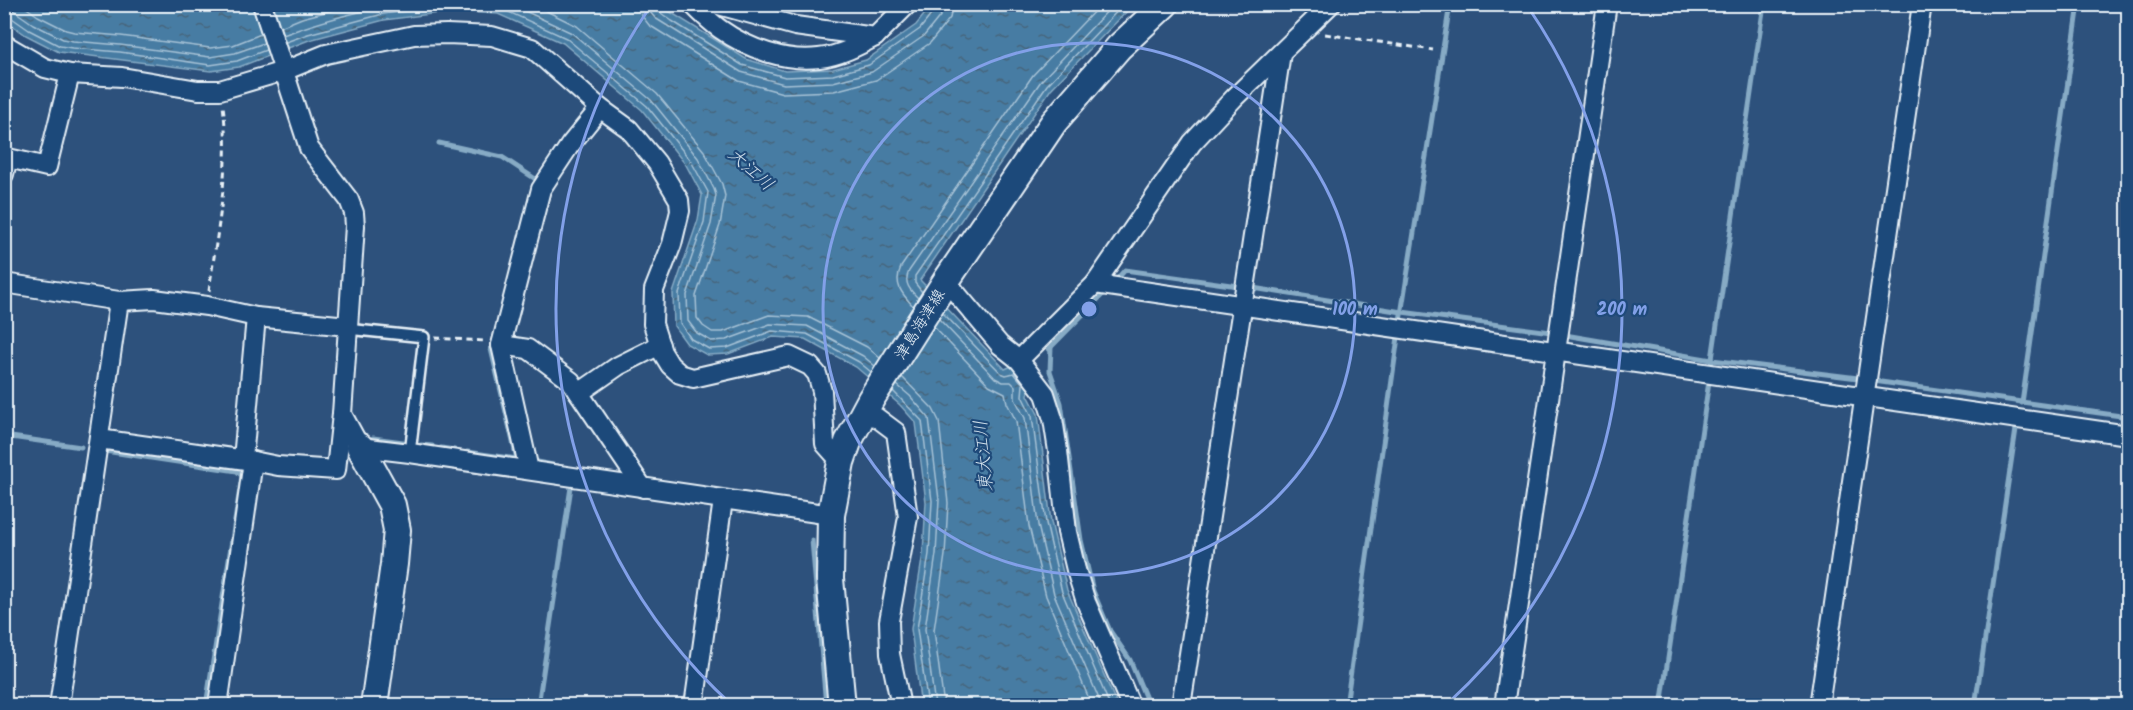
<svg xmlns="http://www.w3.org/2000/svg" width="2133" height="710" font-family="Kalam,'Klee One',sans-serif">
	<defs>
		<pattern id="water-ripples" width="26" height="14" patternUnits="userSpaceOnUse" patternTransform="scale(1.5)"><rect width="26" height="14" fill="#467ca3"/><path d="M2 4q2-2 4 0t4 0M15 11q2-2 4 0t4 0" fill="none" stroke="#46657b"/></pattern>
	</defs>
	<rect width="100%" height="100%" fill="#2d517c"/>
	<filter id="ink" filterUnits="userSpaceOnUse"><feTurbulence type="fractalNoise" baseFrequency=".0167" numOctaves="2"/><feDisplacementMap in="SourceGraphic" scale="12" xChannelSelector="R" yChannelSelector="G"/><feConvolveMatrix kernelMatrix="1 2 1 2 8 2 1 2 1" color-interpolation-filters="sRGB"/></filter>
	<g filter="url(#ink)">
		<!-- water -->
		<polygon fill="url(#water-ripples)" stroke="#87abc5" stroke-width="1.5" points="5,4 659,5 746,59 785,71 833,69 866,60 916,25 932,5 1133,5 1051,89 920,280 1005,369 1016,364 1030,383 1028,395 1038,414 1051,522 1067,590 1117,705 923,705 920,699 911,629 923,553 926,502 916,423 900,405 856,367 805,339 773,337 728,354 707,355 687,344 674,326 673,293 698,220 702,195 686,165 642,110 563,43 498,14 454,11 384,20 309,40 239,67 211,71 59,52 26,35 5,20"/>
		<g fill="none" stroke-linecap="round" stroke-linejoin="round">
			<!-- shore -->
			<g stroke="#a7c2d6" stroke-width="1.5">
				<polyline points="21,4 38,16 66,30 74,32 121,36 210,48 233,45 261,34"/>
				<polyline points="510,4 572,33 651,100 698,158 714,189 716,195 711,224 687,295 688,321 697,333 711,341 726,340 770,324 807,326 863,356 875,366"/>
				<polyline points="532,4 577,26 657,94 704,151 722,184 725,196 720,225 696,296 697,318 703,326 712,332 723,332 769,315 808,317 867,347 880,358"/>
				<polyline points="640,4 642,16 649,25 739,81 783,93 834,91 876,80 930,43 950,18 953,4"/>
				<polyline points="649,4 650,12 655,18 741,72 784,84 833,82 872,72 924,36 941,15 944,4"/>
				<polyline points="657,4 658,11 672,21 742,65 785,77 833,75 869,65 920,29 935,10 936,4"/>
				<polyline points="4,8 13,10 33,24 63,39 73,41 120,45 210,57 235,53 264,43"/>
				<polyline points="4,16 9,16 29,30 60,46 72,48 120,52 210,65 237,61 266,50"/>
				<polyline points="280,27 302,18 356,4"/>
				<path d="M283,35C321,21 361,10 401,4"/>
				<polyline points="286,42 308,34 383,14 454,5 500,8 566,38 647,106 691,161 708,192 704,222 679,294 680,323 691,339 709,349 727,348 772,331 807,334 859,362 871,372"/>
				<polyline points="922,292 915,283 915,276 1047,85 1124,4"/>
				<path d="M918,298C910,290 903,283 909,271L1041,81L1114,4"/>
				<path d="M913,306C902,294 893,284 901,267L1033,75L1101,4"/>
				<polyline points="943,313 1001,373 1006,375 1014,373 1023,384 1022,396 1032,416 1046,523 1062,592 1110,706"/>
				<polyline points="939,319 995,378 1003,382 1011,382 1015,386 1015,399 1025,418 1038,525 1054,594 1102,706"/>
				<polyline points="934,327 989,385 1005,393 1007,403 1016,421 1029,526 1046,596 1092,706"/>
				<polyline points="902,377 933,409 939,421 948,503 945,555 934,630 944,706"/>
				<polyline points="897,385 910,396 929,418 939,500 936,554 925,629 935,706"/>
				<polyline points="893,391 922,421 932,501 929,554 917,629 928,706"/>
			</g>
			<!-- stream -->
			<g stroke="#87abc5" stroke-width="5">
				<polyline points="439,143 502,157 537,180 534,185"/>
				<polyline points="1117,279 1125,270 1238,286"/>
				<polyline points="1253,288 1402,312 1551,332"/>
				<polyline points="1400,321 1450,4"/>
				<polyline points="1565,335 1712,360 1858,378"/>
				<polyline points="1051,347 1050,371 1061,403 1081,540 1093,591 1110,631 1130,660 1149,706"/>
				<polyline points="1049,349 1103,294"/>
				<polyline points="1711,366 1764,4"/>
				<polyline points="1874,381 2128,417"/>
				<polyline points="2022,403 2079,4"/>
				<polyline points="4,436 81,447"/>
				<polyline points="373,438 403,442"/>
				<polyline points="421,445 432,446"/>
				<polyline points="441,448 454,450"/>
				<polyline points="105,451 237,471 242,476 206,706"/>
				<polyline points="467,452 517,459 491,349"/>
				<polyline points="538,462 557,466"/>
				<polyline points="812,540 826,706"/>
				<polyline points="538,706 571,487"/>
				<polyline points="1346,706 1398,337"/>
				<polyline points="1661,706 1709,381"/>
				<polyline points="1975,706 2016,429"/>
			</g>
			<defs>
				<polyline id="lane" points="347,329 424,337 410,453"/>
				<g id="street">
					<polyline points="262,4 309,148 349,200 354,213 355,226 342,414 360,447 410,453 831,515"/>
					<path d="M692,4C701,13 710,22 720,29C748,49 785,62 819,58C839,56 858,46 875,37"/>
					<polyline points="715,4 795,26 875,37 908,4"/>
					<polyline points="4,44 45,68 70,74 122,77 198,90 220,90 284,71 326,54 414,35 447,34 492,36 532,48 600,108 629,129 657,163 679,200 680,211 672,244 654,290 653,324 662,352 670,365 680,374 693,378 789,356 810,366 817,374 822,391 825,444 841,462"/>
					<polyline points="4,174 8,158 47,167 70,74"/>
					<polyline points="946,281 1000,345 1019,360"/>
					<polyline points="4,283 119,301 154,299 207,306 256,317 348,326"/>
					<polyline points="1095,284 2128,435"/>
					<polyline points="501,345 528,349 571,381 643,488"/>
					<polyline points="579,393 618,366 660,345"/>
					<polyline points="876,417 896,432 908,517 889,621 890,654 901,706"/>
					<polyline points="99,439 253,461"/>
					<polyline points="243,459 256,317"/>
					<polyline points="529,470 501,345 541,189 570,145 600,108"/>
					<polyline points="59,706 119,301"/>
					<polyline points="218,706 253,461 278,466 336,470 342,414"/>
					<polyline points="694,706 723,500"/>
					<polyline points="1131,706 1086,602 1076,570 1067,532 1058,451 1053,419 1045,394 1019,360 1095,284 1192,143 1235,97 1331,4"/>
					<polyline points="1181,706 1281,53"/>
					<polyline points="1504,706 1607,4"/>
					<polyline points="1819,706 1922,4"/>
				</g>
				<g id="secondary">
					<polyline points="360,447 392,505 397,530 394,564 374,706"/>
					<polyline points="842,706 830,579 831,515 841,462 848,442 871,399 946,281 1054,122 1119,47 1165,4"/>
				</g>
			</defs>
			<!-- lane casing -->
			<use href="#lane" stroke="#e8f1f8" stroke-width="14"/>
			<!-- street casing -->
			<use href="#street" stroke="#e8f1f8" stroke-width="22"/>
			<!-- secondary casing -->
			<use href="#secondary" stroke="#e8f1f8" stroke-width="30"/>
			<!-- path -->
			<g stroke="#e8f1f8" stroke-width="3" stroke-dasharray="6 4.5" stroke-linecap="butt">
				<polyline points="1325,34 1433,50"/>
				<path d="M209,291C217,233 231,164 223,106"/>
				<polyline points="435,338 485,341"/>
			</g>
			<!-- lane -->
			<use href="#lane" stroke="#1f4a7a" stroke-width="9"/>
			<!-- street -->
			<use href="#street" stroke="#1f4a7a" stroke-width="18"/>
			<!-- secondary -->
			<use href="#secondary" stroke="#1f4a7a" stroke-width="26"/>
		</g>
	</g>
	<!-- distance rings -->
	<g fill="none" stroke="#82a0e8" stroke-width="3">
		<circle cx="1089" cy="309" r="266"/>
		<path d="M732 705A533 533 0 0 1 650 7M1528 7A533 533 0 0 1 1446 705"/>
	</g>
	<g text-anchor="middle" stroke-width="4.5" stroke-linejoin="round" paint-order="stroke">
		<!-- street labels -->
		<g font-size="16" fill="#e8f1f8" stroke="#1f4a7a">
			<text transform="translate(919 324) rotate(-58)" y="6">津島海津線</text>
		</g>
		<!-- water labels -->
		<g font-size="18" font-style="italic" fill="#d0dfeb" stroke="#1f4a7a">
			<text transform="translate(751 169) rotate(42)" y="6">大江川</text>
			<text transform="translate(983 456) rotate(-95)" y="6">東大江川</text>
		</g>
	</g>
	<circle cx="1089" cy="309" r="9" fill="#82a0e8" stroke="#1f4a7a" stroke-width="3"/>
	<g font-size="18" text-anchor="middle" font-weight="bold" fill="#82a0e8" stroke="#1f4a7a" stroke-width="4.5" stroke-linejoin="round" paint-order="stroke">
		<text x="1355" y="315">100 m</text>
		<text x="1622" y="315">200 m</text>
	</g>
	<!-- margin -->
	<rect width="2133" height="710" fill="none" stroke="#1f4a7a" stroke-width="24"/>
	<rect x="12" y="12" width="2109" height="686" fill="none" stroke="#e8f1f8" stroke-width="2" filter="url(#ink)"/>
</svg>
